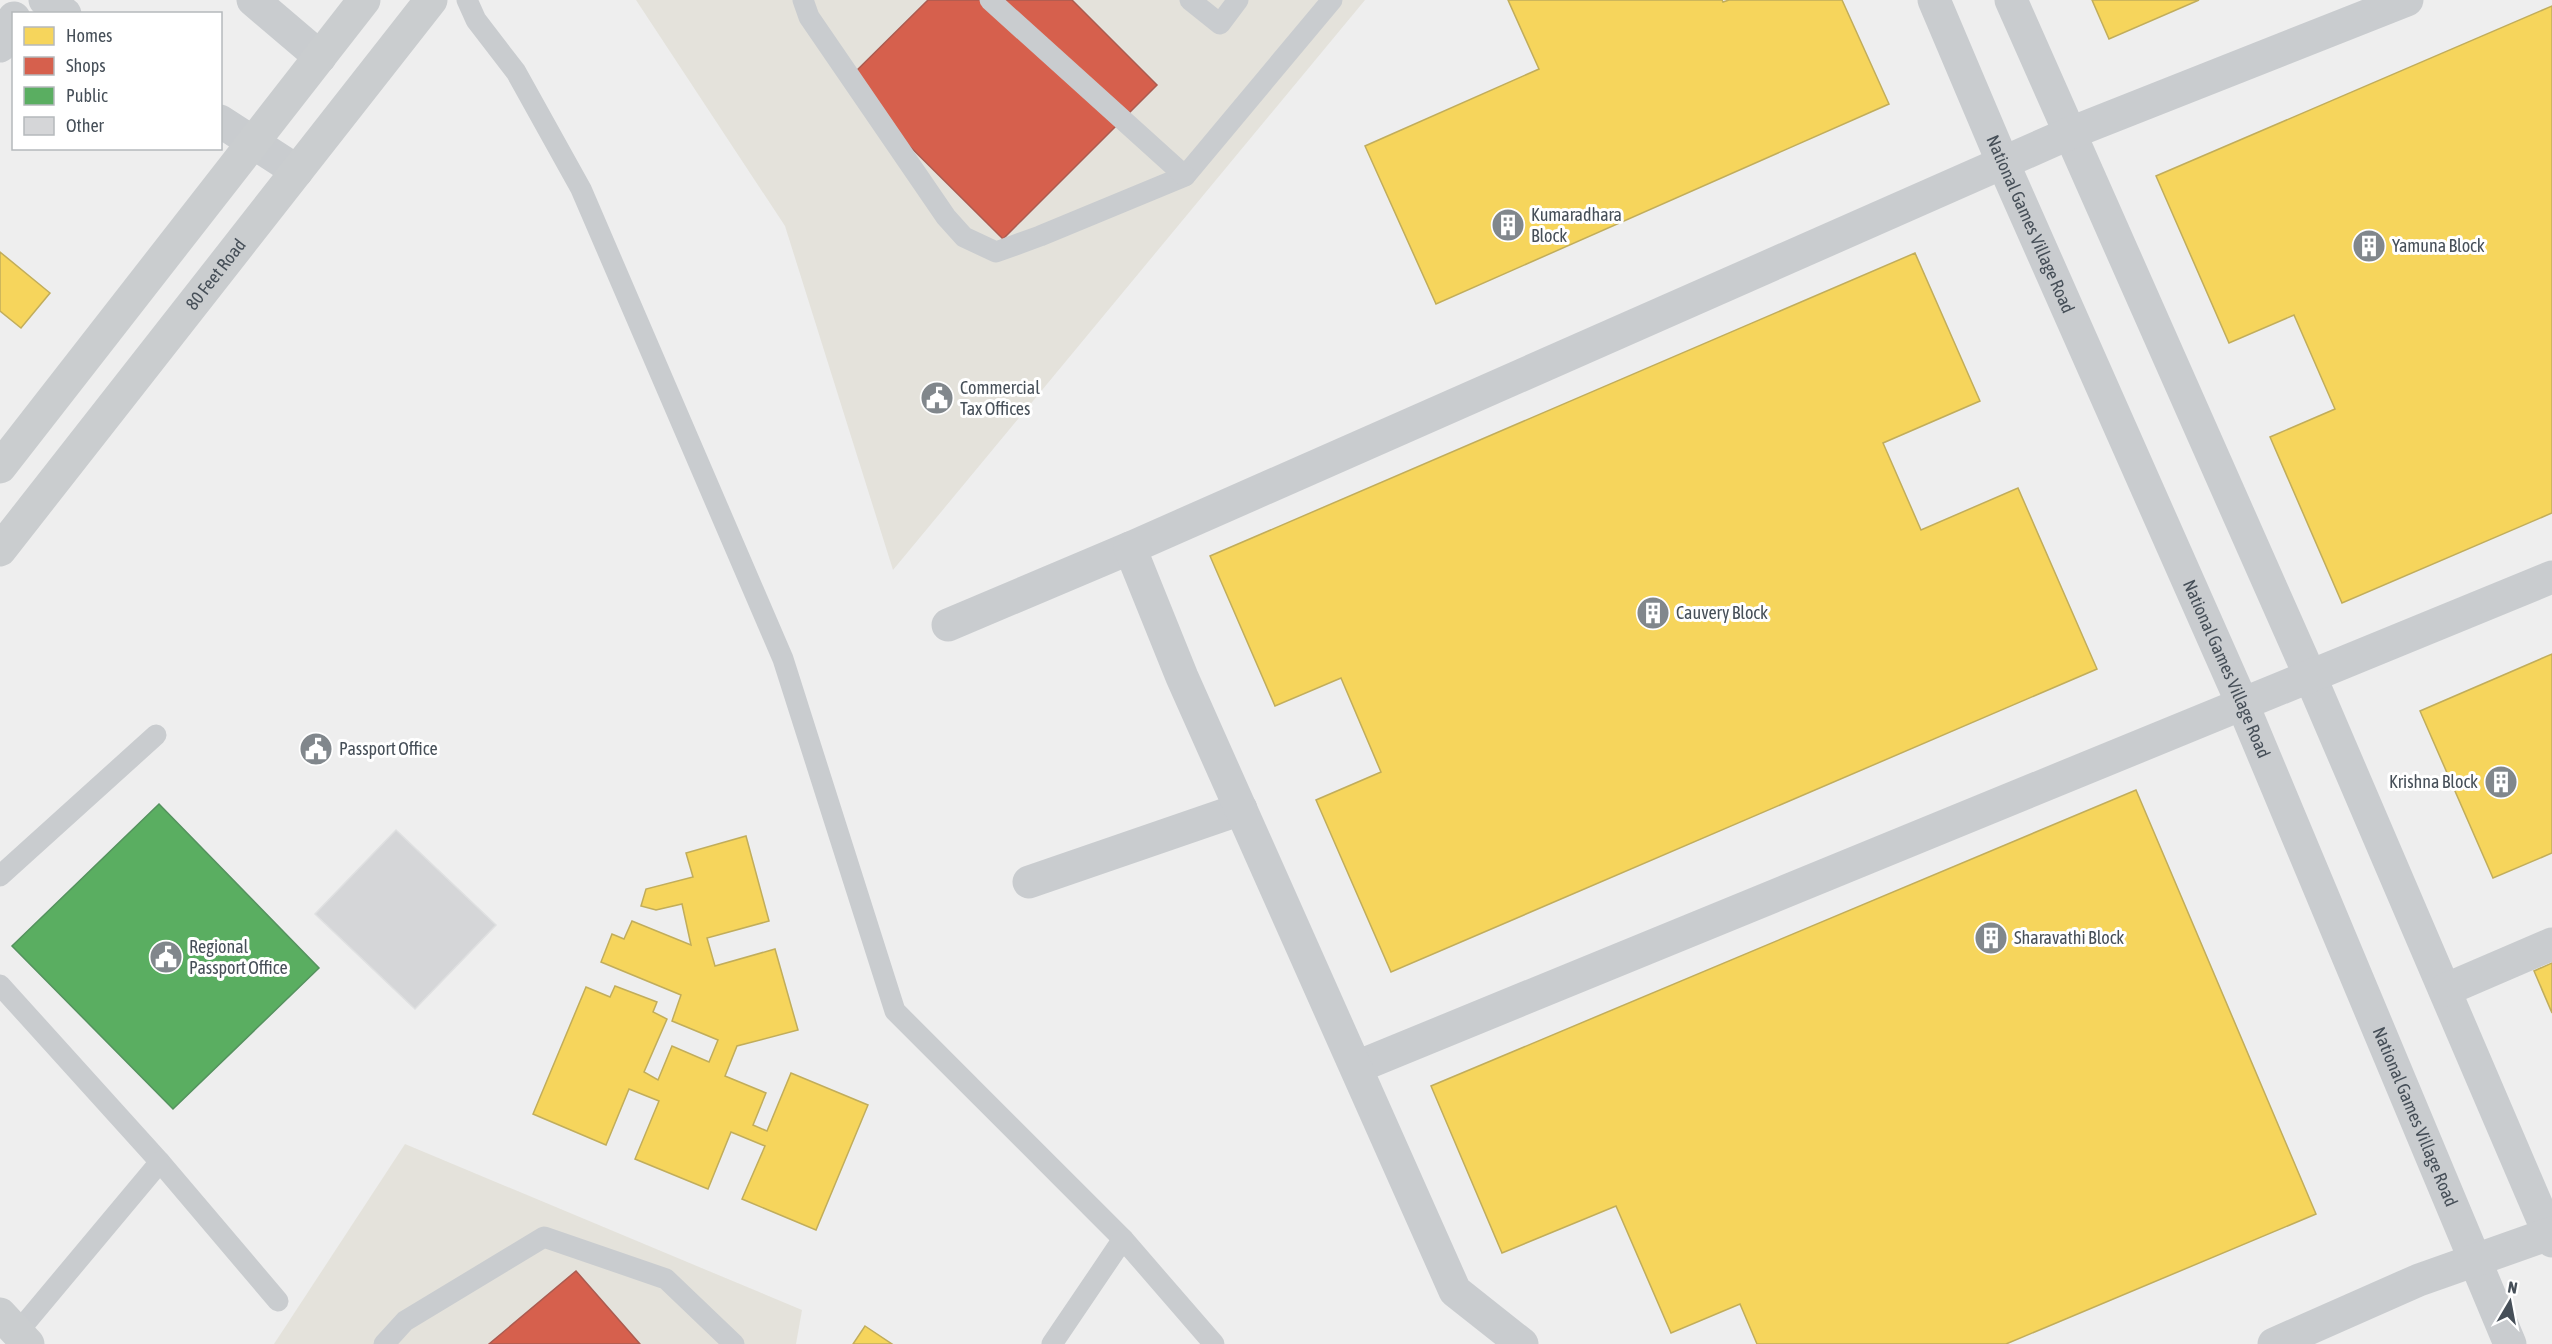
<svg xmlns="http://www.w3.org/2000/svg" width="2552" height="1344" font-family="'Asap Condensed',sans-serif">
	<rect width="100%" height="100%" fill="#eee"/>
	<!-- commercial -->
	<g fill="#e4e2db">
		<polygon points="636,0 1365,0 893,570 785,226"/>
		<polygon points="405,1144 802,1310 796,1344 274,1344"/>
	</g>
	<!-- homes -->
	<g fill="#f6d55c" stroke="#c1ad5b" stroke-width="1.5">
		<polygon points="1508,0 1722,0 1723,2 1729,0 1842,0 1889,104 1436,304 1365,146 1539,69"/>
		<polygon points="2092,0 2199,0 2109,39"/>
		<polygon points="2552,6 2552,513 2342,603 2270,437 2335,409 2294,315 2229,343 2156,176"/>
		<polygon points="0,252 50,293 21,328 0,311"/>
		<polygon points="1915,253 1980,401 1883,443 1921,530 2018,488 2097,669 1391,972 1316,800 1381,772 1341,678 1275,706 1210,556"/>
		<polygon points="2552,654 2552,853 2493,878 2420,711"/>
		<polygon points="2136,790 2316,1214 2006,1344 1757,1344 1740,1304 1671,1333 1616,1206 1502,1253 1431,1086"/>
		<polygon points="746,836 769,921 707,938 715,966 775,949 798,1030 737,1046 725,1076 766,1093 753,1125 767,1131 791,1073 868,1105 816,1230 742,1199 765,1146 731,1132 708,1189 635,1159 659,1101 629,1089 606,1145 533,1114 586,987 610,997 615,986 657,1002 653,1012 667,1019 644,1072 658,1080 672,1046 709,1062 718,1040 672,1021 681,995 601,962 612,934 624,939 632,921 691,945 682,904 656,910 641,906 646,889 693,877 686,853"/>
		<polygon points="2552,963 2552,1013 2534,971"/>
		<polygon points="865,1326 892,1344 853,1344"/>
	</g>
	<!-- shops -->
	<g fill="#d6604d" stroke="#ab5b50" stroke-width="1.5">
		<polygon points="928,0 1072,0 1157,85 1003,239 845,82"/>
		<polygon points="576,1271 640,1344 489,1344"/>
	</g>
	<!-- public -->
	<polygon fill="#5aae61" stroke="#54925e" stroke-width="1.5" points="159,804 319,968 173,1109 12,946"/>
	<!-- building -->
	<polygon fill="#d5d6d8" stroke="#dfe0e1" stroke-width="1.5" points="396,830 496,925 415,1009 315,914"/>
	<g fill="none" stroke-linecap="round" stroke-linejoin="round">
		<!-- service -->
		<g stroke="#c9cccf" stroke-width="21">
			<polyline points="467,0 476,20 516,72 581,189 783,659 895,1011 1123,1239 1214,1344"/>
			<polyline points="803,0 809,17 946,217 964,237 996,252 1040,236 1185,176 1332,0"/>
			<polyline points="990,0 1185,176"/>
			<polyline points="1190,0 1220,24 1238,0"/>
			<polyline points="0,876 156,735"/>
			<polyline points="0,985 160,1162 278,1301"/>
			<polyline points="17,1333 160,1162"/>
			<polyline points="384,1344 405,1321 544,1237 666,1279 734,1344"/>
			<polyline points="1052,1344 1123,1239"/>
		</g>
		<!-- minor -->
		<g stroke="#c9cccf" stroke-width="33">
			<polyline points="45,0 65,14"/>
			<polyline points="253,0 320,57"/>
			<path id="s1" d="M1934,0L2003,163L2242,703L2510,1344"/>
			<polyline points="2011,0 2310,676 2552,1241"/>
			<polyline points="0,46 14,18"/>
			<polyline points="220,121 297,171"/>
			<polyline points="948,625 1130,548"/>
			<polyline points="1029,882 1241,809"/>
			<polyline points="2445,990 2552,944"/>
			<polyline points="1357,1067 2552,577"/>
			<polyline points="1522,1344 1455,1291 1182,677 1130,548 2068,134 2407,0"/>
			<polyline points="2274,1344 2419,1280 2552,1233"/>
		</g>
		<!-- secondary -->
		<g stroke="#cacdcf" stroke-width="33">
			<polyline points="0,467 364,0"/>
			<path id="s2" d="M0,550L431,0"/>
			<polyline points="0,1314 28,1344"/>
		</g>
	</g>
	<!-- icons -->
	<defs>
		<symbol id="building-disc" viewBox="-11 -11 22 22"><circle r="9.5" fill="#81878c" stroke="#fff"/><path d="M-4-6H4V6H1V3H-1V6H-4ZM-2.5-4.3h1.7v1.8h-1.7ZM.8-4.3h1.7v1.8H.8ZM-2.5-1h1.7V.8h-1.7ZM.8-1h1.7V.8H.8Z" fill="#fff"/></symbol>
		<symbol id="civic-disc" viewBox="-11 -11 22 22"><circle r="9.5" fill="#81878c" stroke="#fff"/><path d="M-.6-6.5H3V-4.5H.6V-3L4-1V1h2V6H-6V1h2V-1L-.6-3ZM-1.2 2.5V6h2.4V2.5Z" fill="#fff"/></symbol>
	</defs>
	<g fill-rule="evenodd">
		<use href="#building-disc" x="1489" y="206" width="38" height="38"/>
		<use href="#building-disc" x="2350" y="227" width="38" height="38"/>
		<use href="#civic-disc" x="918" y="379" width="38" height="38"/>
		<use href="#building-disc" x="1634" y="594" width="38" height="38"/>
		<use href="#civic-disc" x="297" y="730" width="38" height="38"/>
		<use href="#building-disc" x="2482" y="763" width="38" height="38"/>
		<use href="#building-disc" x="1972" y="919" width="38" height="38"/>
		<use href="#civic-disc" x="147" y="938" width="38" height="38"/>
	</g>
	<g text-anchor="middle" stroke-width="6" stroke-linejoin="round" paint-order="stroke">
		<!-- poi labels -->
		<g font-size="18" fill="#464f58" stroke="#fff" text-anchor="start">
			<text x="1531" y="221">Kumaradhara<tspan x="1531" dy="21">Block</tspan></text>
			<text x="2392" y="252">Yamuna Block</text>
			<text x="960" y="394">Commercial<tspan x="960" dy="21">Tax Offices</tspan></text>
			<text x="1676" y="619">Cauvery Block</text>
			<text x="339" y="755">Passport Office</text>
			<text x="2478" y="788" text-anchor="end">Krishna Block</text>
			<text x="2014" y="944">Sharavathi Block</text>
			<text x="189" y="953">Regional<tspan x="189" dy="21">Passport Office</tspan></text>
		</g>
		<!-- street labels -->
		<g font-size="18" fill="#464f58" stroke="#fff">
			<text dy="6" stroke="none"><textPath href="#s1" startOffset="244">National Games Village Road</textPath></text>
			<text dy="6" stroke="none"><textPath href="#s2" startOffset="350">80 Feet Road</textPath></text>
			<text dy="6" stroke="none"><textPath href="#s1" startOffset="730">National Games Village Road</textPath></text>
			<text dy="6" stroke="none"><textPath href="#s1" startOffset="1216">National Games Village Road</textPath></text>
		</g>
	</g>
	<!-- legend -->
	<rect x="12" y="12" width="210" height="138" fill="#ffffff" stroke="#b5b9bc" stroke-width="1.5"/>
	<rect x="24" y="27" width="30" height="18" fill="#f6d55c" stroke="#b5b9bc" stroke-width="1.5"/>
	<text x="66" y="42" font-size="18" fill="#464f58">Homes</text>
	<rect x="24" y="57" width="30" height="18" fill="#d6604d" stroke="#b5b9bc" stroke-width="1.5"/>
	<text x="66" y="72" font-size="18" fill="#464f58">Shops</text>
	<rect x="24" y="87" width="30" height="18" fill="#5aae61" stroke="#b5b9bc" stroke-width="1.5"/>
	<text x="66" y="102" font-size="18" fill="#464f58">Public</text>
	<rect x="24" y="117" width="30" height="18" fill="#d5d6d8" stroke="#b5b9bc" stroke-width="1.5"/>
	<text x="66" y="132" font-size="18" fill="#464f58">Other</text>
	<!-- north arrow -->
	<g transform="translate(2510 1302) rotate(10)" stroke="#ffffff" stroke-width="4.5" paint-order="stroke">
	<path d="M0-4.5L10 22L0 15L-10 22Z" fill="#464f58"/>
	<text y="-9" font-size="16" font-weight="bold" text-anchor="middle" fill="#464f58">N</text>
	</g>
</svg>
